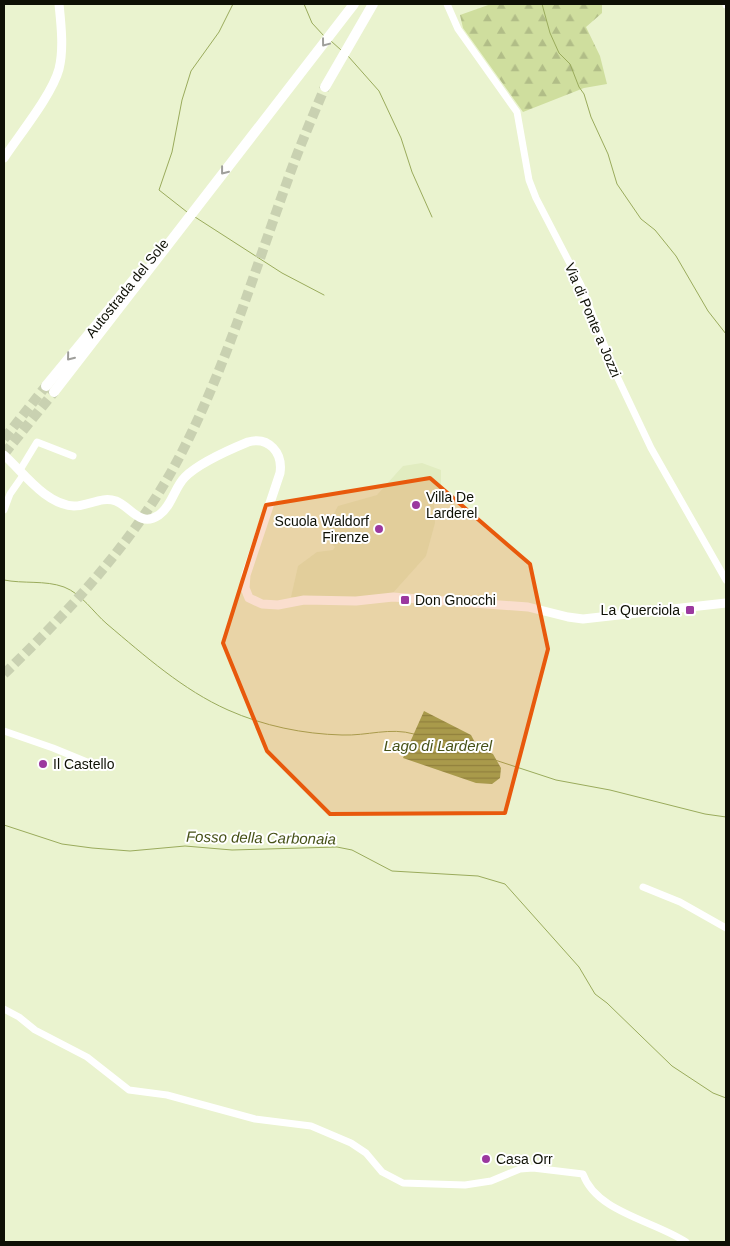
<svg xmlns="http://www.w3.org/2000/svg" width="730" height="1246" font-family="Helvetica,sans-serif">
	<defs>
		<pattern id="forest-firs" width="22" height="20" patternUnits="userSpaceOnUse" patternTransform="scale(1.25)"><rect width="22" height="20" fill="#cfde9e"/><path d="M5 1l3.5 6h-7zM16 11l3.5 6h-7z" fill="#b1bd87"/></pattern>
		<pattern id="water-rules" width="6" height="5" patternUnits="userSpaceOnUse" patternTransform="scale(1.25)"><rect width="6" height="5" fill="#9aab5c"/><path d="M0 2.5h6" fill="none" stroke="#7c8a4a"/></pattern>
	</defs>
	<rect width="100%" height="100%" fill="#eaf3cf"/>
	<!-- built -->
	<polygon fill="#e1ecc0" points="422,463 441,470 441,491 434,505 435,523 426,556 391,595 367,598 291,597 298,566 317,552 333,550 335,547 322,536 338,506 377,495 403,466"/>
	<!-- forest -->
	<polygon fill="url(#forest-firs)" points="491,4 602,4 602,13 586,27 600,56 607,84 584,88 523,112 463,28 460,15"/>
	<!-- water -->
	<polygon fill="url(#water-rules)" points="424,711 471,735 478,748 493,754 501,768 500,778 492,784 476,783 403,758"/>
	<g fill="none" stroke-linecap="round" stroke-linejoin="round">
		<!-- stream -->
		<g stroke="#9aab5c" stroke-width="1">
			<polyline points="304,4 312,23 324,36"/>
			<polyline points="542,4 550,33 559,53 570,64 579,87 584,94 591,117 608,154 617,184 641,219 655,230 676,256 708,311 726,334"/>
			<polyline points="331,41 341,50"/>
			<polyline points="348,56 379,91 401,138 412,172 432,217"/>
			<polyline points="187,212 159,190 172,152 182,100 191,71 219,32 233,4"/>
			<polyline points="195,217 282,273 324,295"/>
			<path d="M4,580C23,584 45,580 64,587C82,594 93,612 107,624C145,656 183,690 228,710C264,726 303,734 342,735C367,736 390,727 414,734"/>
			<polyline points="495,760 556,780 610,790 705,814 726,817"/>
			<polyline points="4,825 62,844 92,848 130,851 185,846 232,850 337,847 352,850 392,871 478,876 505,884 579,967 595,994 607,1003 672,1066 713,1093 726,1098"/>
		</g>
		<!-- highway-tunnel -->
		<g stroke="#c9d1b1" stroke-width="10" stroke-dasharray="10 5" stroke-linecap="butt">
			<polyline points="4,439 46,386"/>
			<polyline points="4,454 54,392"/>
			<path d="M4,674C68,612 130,546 174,467C223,377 252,278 287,182C298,150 312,118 325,87"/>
		</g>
		<!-- minor -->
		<g stroke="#fff" stroke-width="7">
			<polyline points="447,4 458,29 517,112 529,180 536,198 581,285 614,370 651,448 726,580"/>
			<polyline points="726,4 726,5"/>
			<polyline points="20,470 37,442 73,456"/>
			<polyline points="4,510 10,494 24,474"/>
			<polyline points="4,731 53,748 92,764"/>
			<polyline points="643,887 680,902 726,928"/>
			<path d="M4,1009L19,1017L35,1030L87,1057L129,1090L167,1095L255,1119L311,1126L351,1143L366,1153L382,1172L403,1183L465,1185L491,1181L520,1169L533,1168L583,1174C596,1212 655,1221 686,1242"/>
		</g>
		<!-- major -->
		<g stroke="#fff" stroke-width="9">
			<path d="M4,158C19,135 52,95 59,69C64,49 61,24 59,4"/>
			<path d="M4,455C23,472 46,505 74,506C89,506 101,496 116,501C131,507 140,528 159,515C172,506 174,488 185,477C198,464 231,449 248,442C269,436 283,453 280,473L246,575L245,588L249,598L262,604L278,605L304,600L356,601L393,597L528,607L568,617L583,619L726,603"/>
		</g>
		<!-- highway -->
		<g stroke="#fff" stroke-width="10">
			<polyline points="325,87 373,4"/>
			<polyline points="46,386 140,272"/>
			<polyline points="54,392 354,4"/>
		</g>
	</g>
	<!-- one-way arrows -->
	<defs><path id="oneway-chevron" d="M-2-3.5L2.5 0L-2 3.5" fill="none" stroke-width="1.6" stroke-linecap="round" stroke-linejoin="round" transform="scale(1.25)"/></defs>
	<g stroke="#9f9f9b">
		<use href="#oneway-chevron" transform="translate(325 43) rotate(127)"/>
		<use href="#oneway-chevron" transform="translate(224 171) rotate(128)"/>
		<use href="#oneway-chevron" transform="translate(70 357) rotate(129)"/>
	</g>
	<!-- marked area -->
	<path fill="#e8590c" fill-opacity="0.2" stroke="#e8590c" stroke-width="4" stroke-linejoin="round" d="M430,478L530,564L548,649L505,813L330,814L267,751L223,643L266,505Z"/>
	<!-- markers -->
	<g fill="#9b389f" stroke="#fff" stroke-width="2">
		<circle cx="416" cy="505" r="5"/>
		<circle cx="379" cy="529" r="5"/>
		<rect x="400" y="595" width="10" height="10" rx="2.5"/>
		<rect x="685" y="605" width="10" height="10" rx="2.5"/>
		<circle cx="43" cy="764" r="5"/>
		<circle cx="486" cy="1159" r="5"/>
	</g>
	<g text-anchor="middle" stroke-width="4" stroke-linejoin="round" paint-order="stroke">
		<!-- street labels -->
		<g font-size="14" fill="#0e1005" stroke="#fff">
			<text transform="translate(127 288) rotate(-51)" y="5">Autostrada del Sole</text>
			<text transform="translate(593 320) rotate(67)" y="5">Via di Ponte a Jozzi</text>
		</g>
		<!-- poi labels -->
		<g font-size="14" fill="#0e1005" stroke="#fff" text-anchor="start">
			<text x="426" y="502">Villa De<tspan x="426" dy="16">Larderel</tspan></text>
			<text x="369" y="526" text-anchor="end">Scuola Waldorf<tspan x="369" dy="16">Firenze</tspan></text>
			<text x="415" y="605">Don Gnocchi</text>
			<text x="680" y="615" text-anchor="end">La Querciola</text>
			<text x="53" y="769">Il Castello</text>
			<text x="496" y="1164">Casa Orr</text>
		</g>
		<!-- water labels -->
		<g font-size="15" font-style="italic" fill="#465117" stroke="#fff">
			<text x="438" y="751">Lago di Larderel</text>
			<text transform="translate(261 838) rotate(1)" y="5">Fosso della Carbonaia</text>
		</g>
	</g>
	<!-- border -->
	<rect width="730" height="1246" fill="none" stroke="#0e1005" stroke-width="10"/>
</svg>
